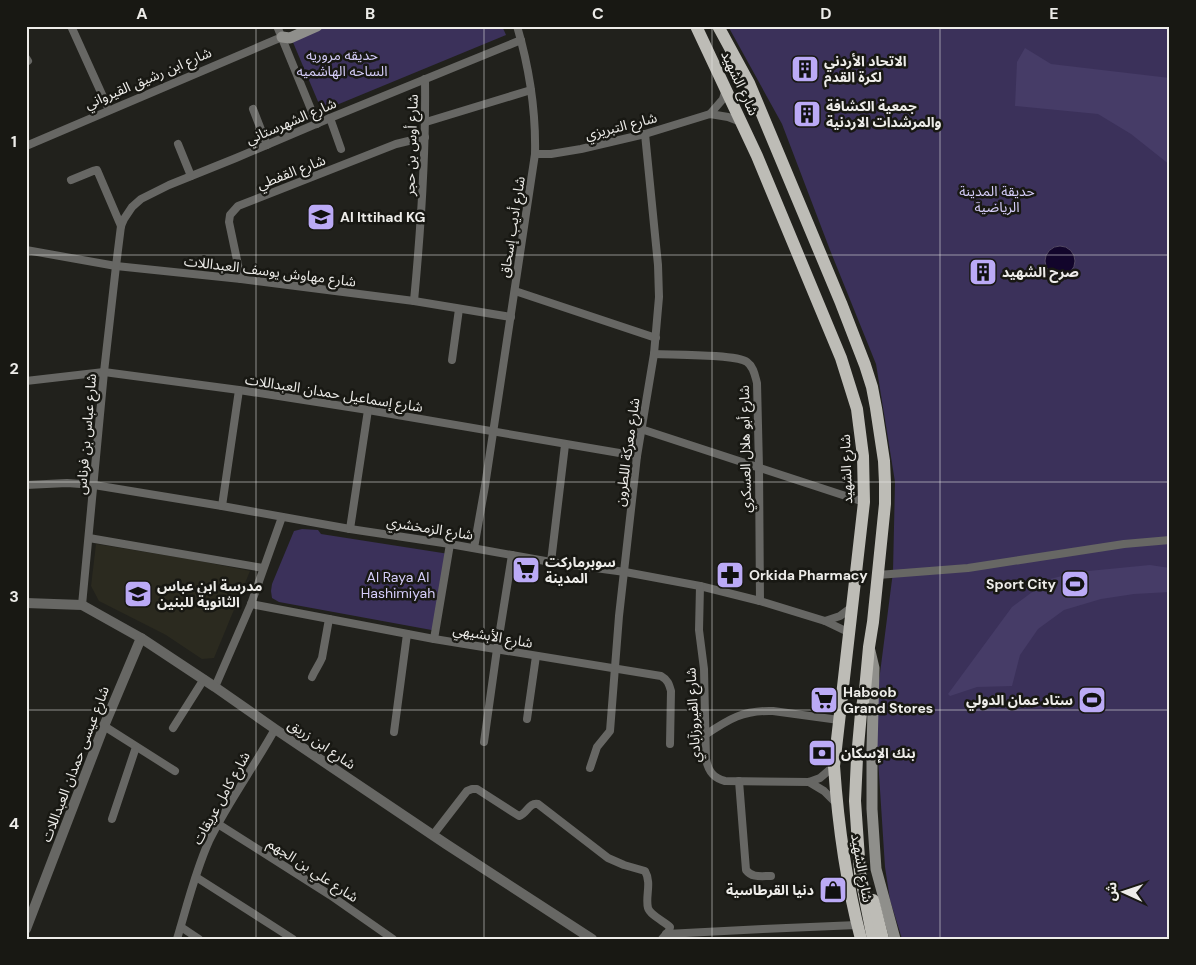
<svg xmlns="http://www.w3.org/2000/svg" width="1196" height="965" font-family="'DM Sans','Noto Sans Arabic',sans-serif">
	<rect width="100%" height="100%" fill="#21211c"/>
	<!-- built -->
	<polygon fill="#2b2a1f" points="96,544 195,560 250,571 214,658 202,659 166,635 99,601 91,586"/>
	<!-- green -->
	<g fill="#3b315a">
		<polygon points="325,26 502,26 506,35 322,111 292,40"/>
		<polygon points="728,26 1170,26 1170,939 902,939 890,900 885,867 875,712 893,572 895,482 876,364 830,250 782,124"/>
		<polygon points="302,529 318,530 321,534 449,554 437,631 279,602 272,598 271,591 272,584 294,531"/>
	</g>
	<!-- forest -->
	<g fill="#463c67">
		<polygon points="1025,48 1051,64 1170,78 1170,165 1131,134 1098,114 1015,106 1017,62"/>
		<polygon points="1150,565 1170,568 1170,592 1134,594 1101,599 1064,610 1038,629 1020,655 1012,686 977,687 950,696 948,694 1012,607 1050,579 1078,572"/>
	</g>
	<!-- water -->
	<circle fill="#12052b" stroke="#544a64" cx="1060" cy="261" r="15"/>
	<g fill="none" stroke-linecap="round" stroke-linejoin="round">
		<!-- minor -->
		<g stroke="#676764" stroke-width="8">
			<polyline points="71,26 109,110"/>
			<polyline points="277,26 317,124"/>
			<polyline points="26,58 28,61"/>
			<polyline points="253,109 267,145"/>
			<polyline points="710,114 723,99 726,89"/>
			<polyline points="330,118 341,149"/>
			<polyline points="426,122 531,90"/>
			<polyline points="178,144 191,176"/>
			<polyline points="26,146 282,37"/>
			<polyline points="535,154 551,154 581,149 645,134 710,114 728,117 741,122"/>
			<polyline points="71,180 93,171 97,170 121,226"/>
			<polyline points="26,250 116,266 241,279 414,301 511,317"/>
			<polyline points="241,279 229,222 230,215 238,206 396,144 425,137"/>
			<polyline points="515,291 656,338"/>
			<path d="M414,301C421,227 426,153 425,79"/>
			<path d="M654,354C672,355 736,354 747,362C754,367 755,376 757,383L759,468L760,601"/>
			<polyline points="452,360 459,309"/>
			<polyline points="26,381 104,372 239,390 368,410 637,456"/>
			<polyline points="641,429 864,502"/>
			<polyline points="26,485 67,483 94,485 222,506 350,529 450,544 551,562 625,572 700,586 760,601 825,621 850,633"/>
			<polyline points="222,506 239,390"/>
			<polyline points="350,529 368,410"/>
			<polyline points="89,538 263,568"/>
			<path d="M474,548L485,486L535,154C536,111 529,67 517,26"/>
			<polyline points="551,562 565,445"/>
			<polyline points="878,575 968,568 1124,544 1170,540"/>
			<path d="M700,586L699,630L704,669L706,759C708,771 713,778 725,781L809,782L820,778L834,766"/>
			<path d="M251,604L434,639L661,676C668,680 669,684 671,691L670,744"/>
			<polyline points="82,605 104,372 116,266 121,226 124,219 132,207 141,199 169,185 236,158 330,118 521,40"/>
			<polyline points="825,621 840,616 852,607"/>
			<polyline points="434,639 450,544"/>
			<path d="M312,677C315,670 319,665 322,658L329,619"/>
			<polyline points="215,687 251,604 282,517"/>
			<polyline points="527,719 536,656"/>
			<polyline points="104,726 175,771"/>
			<polyline points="173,728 204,679"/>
			<polyline points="394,732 407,634"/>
			<path d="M705,735C729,719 743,710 773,711L839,720"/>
			<polyline points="484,742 497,649 512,555"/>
			<polyline points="590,768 597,747 610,731 619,616 637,456 654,354 659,297 658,265 645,134"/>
			<path d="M739,781L746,870C752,878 761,876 771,876"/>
			<polyline points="809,782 824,791 836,803"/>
			<polyline points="112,819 136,747"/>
			<polyline points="218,824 330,895 393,939"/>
			<path d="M433,835L467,791L472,789H477L519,816C527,814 529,802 538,804L608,858L624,865L645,871C652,883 645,897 648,908C650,915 665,922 670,927L669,931L662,939"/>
			<polyline points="196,877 293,939"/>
			<polyline points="181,927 199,939"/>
			<polyline points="666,934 763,929 857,925"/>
			<path d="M177,939C187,906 195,872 209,841C228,802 254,767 275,729"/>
		</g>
		<!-- tertiary -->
		<g stroke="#676764" stroke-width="10">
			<polyline points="26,603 82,605 141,638 215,687 275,729 446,844 592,939"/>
			<polyline points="26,929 104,726 141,638"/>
		</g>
		<!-- secondary -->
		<g stroke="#8f8f8b" stroke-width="11">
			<polyline points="282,37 290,38 317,26"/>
			<polyline points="870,651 874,668 872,750 872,809 876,869 895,939"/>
		</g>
		<!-- trunk -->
		<g stroke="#bdbcb6" stroke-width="12">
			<path d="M696,26L757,156L841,358L857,409L863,456L864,502L834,766C838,824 846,882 861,939"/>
			<polyline points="718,26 749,83 841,303 865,365 872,387 876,408 884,461 885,483 885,504 873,622 869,647 865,690 861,713 857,758 855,801 860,873 873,939"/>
			<polyline points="873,900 883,939"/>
		</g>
	</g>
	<!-- grid -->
	<path fill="none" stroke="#edece9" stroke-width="1" stroke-opacity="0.55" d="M256,26V939M484,26V939M712,26V939M940,26V939M26,255H1170M26,482H1170M26,710H1170"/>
	<!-- icons -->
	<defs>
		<symbol id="building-square" viewBox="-11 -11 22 22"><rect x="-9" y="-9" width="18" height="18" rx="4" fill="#bbaaf6" stroke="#181813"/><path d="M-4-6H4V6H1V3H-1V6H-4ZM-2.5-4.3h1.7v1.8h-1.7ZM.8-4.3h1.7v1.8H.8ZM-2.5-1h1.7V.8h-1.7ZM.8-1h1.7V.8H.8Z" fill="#111"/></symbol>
		<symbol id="school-square" viewBox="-11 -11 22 22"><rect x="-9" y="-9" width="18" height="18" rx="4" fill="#bbaaf6" stroke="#181813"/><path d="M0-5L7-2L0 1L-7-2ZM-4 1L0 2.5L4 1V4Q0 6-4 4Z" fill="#111"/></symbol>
		<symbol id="supermarket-square" viewBox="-11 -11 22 22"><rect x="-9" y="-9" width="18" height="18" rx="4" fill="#bbaaf6" stroke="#181813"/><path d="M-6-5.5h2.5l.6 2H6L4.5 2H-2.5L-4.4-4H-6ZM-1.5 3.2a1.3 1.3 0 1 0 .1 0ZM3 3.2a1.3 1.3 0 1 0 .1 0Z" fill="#111"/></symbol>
		<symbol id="pharmacy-square" viewBox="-11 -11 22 22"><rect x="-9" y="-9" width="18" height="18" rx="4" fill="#bbaaf6" stroke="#181813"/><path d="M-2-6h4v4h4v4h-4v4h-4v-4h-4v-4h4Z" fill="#111"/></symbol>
		<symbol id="stadium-square" viewBox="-11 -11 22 22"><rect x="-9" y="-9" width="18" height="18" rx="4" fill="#bbaaf6" stroke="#181813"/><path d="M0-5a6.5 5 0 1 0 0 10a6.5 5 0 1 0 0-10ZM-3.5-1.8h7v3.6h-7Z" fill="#111"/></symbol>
		<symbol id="bank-square" viewBox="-11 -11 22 22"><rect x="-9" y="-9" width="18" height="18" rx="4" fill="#bbaaf6" stroke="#181813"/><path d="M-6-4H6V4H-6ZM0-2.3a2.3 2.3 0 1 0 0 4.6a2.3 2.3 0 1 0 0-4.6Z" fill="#111"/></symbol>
		<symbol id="shop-square" viewBox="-11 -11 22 22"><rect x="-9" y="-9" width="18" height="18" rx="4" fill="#bbaaf6" stroke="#181813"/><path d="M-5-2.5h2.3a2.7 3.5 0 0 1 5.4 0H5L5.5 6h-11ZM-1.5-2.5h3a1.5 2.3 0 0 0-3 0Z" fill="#111"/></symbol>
	</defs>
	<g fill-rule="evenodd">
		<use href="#building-square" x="789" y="53" width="32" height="32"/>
		<use href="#building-square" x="791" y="98" width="32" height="32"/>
		<use href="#school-square" x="305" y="201" width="32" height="32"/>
		<use href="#building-square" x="967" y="256" width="32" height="32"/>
		<use href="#supermarket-square" x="510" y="554" width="32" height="32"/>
		<use href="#pharmacy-square" x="714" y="559" width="32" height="32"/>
		<use href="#stadium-square" x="1059" y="568" width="32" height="32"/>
		<use href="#school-square" x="122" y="578" width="32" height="32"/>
		<use href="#supermarket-square" x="808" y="684" width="32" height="32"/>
		<use href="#stadium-square" x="1076" y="684" width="32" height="32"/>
		<use href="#bank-square" x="806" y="737" width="32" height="32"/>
		<use href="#shop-square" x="817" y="874" width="32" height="32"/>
	</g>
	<g text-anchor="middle" stroke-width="5" stroke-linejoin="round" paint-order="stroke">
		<!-- park labels -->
		<g font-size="14" fill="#d5cdf9" stroke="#181813">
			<text x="342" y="60">حديقه مروريه<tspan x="342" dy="16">الساحه الهاشميه</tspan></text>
			<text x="997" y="196">حديقة المدينة<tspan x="997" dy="16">الرياضية</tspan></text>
			<text x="398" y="582">Al Raya Al<tspan x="398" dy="16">Hashimiyah</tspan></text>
		</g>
		<!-- poi labels -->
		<g font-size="14" font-weight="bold" fill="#edece9" stroke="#181813" text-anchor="start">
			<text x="824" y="66">الاتحاد الأردني<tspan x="824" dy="16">لكرة القدم</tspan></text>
			<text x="826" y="111">جمعية الكشافة<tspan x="826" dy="16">والمرشدات الاردنية</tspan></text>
			<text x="340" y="222">Al Ittihad KG</text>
			<text x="1002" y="277">صرح الشهيد</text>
			<text x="545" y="567">سوبرماركت<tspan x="545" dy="16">المدينة</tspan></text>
			<text x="749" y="580">Orkida Pharmacy</text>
			<text x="1056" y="589" text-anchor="end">Sport City</text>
			<text x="157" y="591">مدرسة ابن عباس<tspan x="157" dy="16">الثانوية للبنين</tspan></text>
			<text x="843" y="697">Haboob<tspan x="843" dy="16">Grand Stores</tspan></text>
			<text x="1073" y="705" text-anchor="end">ستاد عمان الدولي</text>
			<text x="841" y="758">بنك الإسكان</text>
			<text x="814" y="895" text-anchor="end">دنيا القرطاسية</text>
		</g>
		<!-- street labels -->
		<g font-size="14" fill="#edece9" stroke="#181813">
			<text transform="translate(148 78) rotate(-23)" y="5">شارع ابن رشيق القيرواني</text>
			<text transform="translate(740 83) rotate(65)" y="5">شارع الشهيد</text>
			<text transform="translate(291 121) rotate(-23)" y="5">شارع الشهرستاني</text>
			<text transform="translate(621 126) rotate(-14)" y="5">شارع التبريزي</text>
			<text transform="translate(411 145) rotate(-88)" y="5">شارع أوس بن حجر</text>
			<text transform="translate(291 172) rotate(-21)" y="5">شارع القفطي</text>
			<text transform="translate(512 227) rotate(-81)" y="5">شارع أديب إسحاق</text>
			<text transform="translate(270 271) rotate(7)" y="5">شارع مهاوش يوسف العبداللات</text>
			<text transform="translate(334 393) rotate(9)" y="5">شارع إسماعيل حمدان العبداللات</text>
			<text transform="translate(86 434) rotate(-85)" y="5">شارع عباس بن فرناس</text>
			<text transform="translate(745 449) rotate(-91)" y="5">شارع أبو هلال العسكري</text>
			<text transform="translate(627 452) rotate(-82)" y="5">شارع معركة اللطرون</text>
			<text transform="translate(846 469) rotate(-92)" y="5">شارع الشهيد</text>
			<text transform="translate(430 528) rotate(9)" y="5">شارع الزمخشري</text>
			<text transform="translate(493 636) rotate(10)" y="5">شارع الأبشيهي</text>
			<text transform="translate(693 715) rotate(-93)" y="5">شارع الفيروزآبادي</text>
			<text transform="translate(322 744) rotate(34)" y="5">شارع ابن زريق</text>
			<text transform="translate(75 764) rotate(-69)" y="5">شارع عيسى حمدان العبداللات</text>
			<text transform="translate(221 798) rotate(-61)" y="5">شارع كامل عريقات</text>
			<text transform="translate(862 868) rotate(80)" y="5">شارع الشهيد</text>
			<text transform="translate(313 870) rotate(33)" y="5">شارع علي بن الجهم</text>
		</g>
	</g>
	<!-- border -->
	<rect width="1196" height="965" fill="none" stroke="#181813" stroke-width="55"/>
	<!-- north arrow -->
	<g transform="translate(1124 892) rotate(273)" stroke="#181813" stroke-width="4" paint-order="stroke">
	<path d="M0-4L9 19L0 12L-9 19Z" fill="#edece9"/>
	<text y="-8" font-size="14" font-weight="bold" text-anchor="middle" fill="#edece9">ش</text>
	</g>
	<rect x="28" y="28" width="1140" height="910" fill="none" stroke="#edece9" stroke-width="2"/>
	<g font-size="16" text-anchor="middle" font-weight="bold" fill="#edece9">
		<text x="142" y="19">A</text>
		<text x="370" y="19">B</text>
		<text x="598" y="19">C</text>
		<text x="826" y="19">D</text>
		<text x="1054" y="19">E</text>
		<text x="14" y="147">1</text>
		<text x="14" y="374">2</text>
		<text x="14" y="602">3</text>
		<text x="14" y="829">4</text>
	</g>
</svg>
